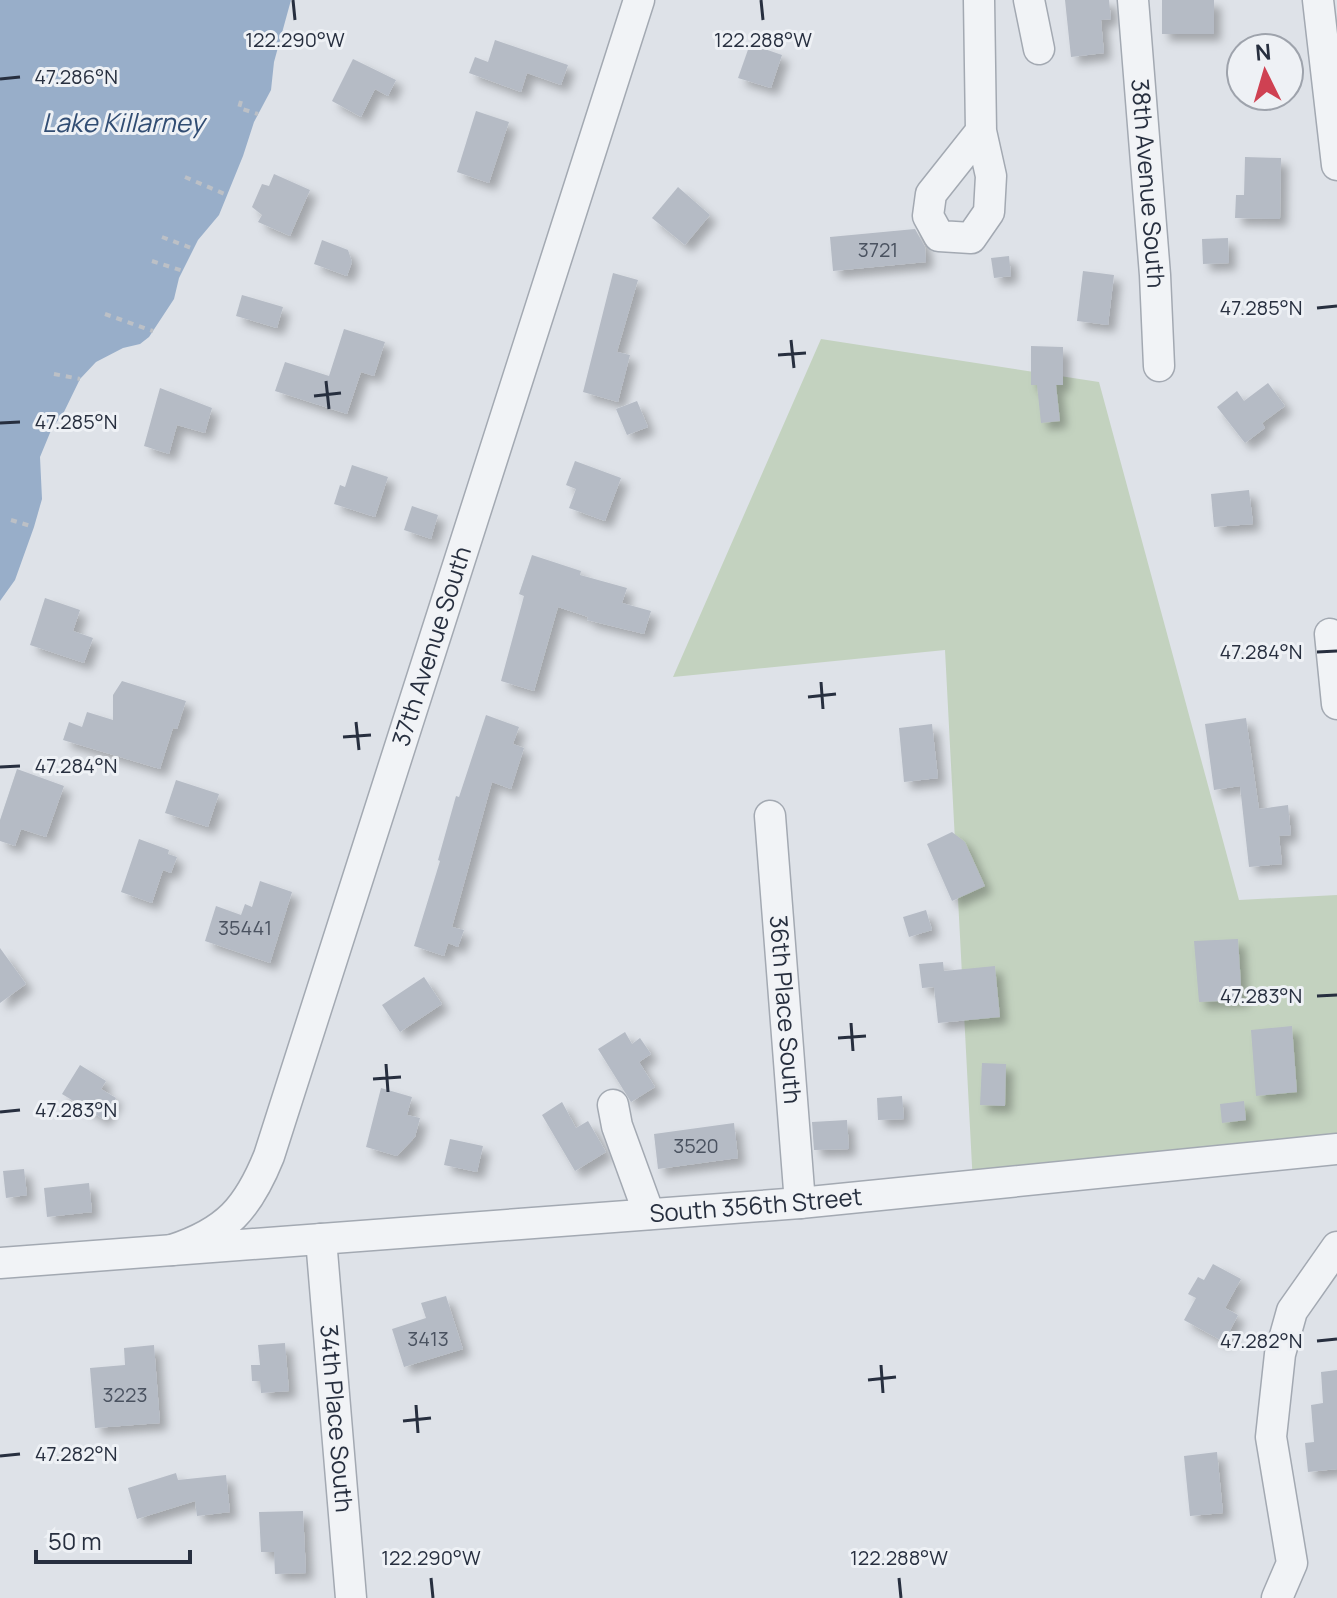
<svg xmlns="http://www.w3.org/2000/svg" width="1337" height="1598" font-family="Manrope,sans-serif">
	<defs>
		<filter id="shadow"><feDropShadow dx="7" dy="7" stdDeviation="4" flood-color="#0004"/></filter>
	</defs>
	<rect width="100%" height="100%" fill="#dee2e8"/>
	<!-- green -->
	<polygon fill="#c3d2bf" points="821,339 1099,382 1239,900 1337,895 1337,1156 973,1185 945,650 673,677"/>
	<!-- water -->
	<polygon fill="#98aec9" points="0,0 291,0 274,62 271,90 254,122 243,156 219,215 198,240 179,278 174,299 149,337 140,344 123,348 96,362 80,379 63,414 52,428 40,457 42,499 34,527 15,580 0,601"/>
	<!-- building -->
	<g fill="#b5bbc5" filter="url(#shadow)">
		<polygon points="1065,0 1109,0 1111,19 1101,20 1104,53 1071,57"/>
		<rect x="1162" y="0" width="52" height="34"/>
		<polygon points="495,40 568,65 561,85 527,73 521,92 469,73 475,57 488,62"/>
		<polygon points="750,44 782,55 771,88 738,78"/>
		<polygon points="353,59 396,80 388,96 375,89 361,117 332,101"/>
		<polygon points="476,111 509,122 489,183 457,172"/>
		<polygon points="1245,157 1281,158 1280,219 1235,218 1236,195 1244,195"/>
		<polygon points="274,174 310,190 290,236 258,222 262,215 252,207 262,184 269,186"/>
		<polygon points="678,187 710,215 685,245 652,218"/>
		<polygon points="915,229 925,247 926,262 833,271 830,237"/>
		<polygon points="1228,238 1229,263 1203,264 1202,239"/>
		<polygon points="322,240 348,250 352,262 347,276 314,264"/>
		<polygon points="1009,256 1011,276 994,278 991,258"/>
		<polygon points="1083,271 1114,275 1108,325 1077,321"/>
		<polygon points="613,273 638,280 617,352 630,355 618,402 583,392"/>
		<polygon points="242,295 283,307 277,328 236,316"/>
		<polygon points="344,329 385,342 374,376 361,372 347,414 275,391 285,362 329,376"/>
		<polygon points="1031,346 1063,347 1063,385 1056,385 1060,421 1041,423 1037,385 1031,385"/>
		<polygon points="1268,383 1285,406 1262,423 1265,428 1245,443 1217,407 1237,391 1244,401"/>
		<polygon points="160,388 212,408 205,433 177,425 169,454 144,446"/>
		<polygon points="637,401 648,427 627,435 616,409"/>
		<polygon points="575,461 621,478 605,521 569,508 576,489 566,485"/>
		<polygon points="352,465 388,477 375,517 334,504 340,485 345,487"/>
		<polygon points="1249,490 1253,524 1214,527 1211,494"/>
		<polygon points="412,506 438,515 431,539 404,530"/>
		<polygon points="532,555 581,571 580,575 627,588 622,603 651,611 644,634 587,620 588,617 558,607 534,691 501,681 524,596 519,594"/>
		<polygon points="45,598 80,610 73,631 93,638 84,663 30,645"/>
		<polygon points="122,681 186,701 177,729 173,728 160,769 63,740 69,722 82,727 87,712 113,720 113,695"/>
		<polygon points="486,715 519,727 513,744 524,748 511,789 492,782 452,927 464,930 458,947 448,943 444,956 414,946 440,861 438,860 456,796 459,797"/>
		<polygon points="1246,718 1259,809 1288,805 1291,835 1279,836 1282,864 1249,867 1240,786 1214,790 1205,724"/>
		<polygon points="932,724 938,778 904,782 899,728"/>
		<polygon points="17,769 64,786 46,837 21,829 15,846 0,841 0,820"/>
		<polygon points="176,780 219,794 208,827 165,813"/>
		<polygon points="952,832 965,842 985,886 952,901 927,844"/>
		<polygon points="139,839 169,850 168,854 177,857 171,873 163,870 152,903 121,892"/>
		<polygon points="260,881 292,892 270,963 205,941 216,906 241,915 245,904 252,907"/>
		<polygon points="926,910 932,930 909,937 903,917"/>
		<polygon points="1238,939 1242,1000 1199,1002 1194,941"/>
		<polygon points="0,948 26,984 0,1003"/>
		<polygon points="943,962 944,971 995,966 1000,1017 938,1023 934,987 922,988 919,964"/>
		<polygon points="424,977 442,1004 400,1032 382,1005"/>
		<polygon points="1292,1026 1297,1092 1256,1096 1251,1030"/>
		<polygon points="625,1032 632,1044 640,1038 651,1054 639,1062 655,1087 631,1102 598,1049"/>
		<polygon points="982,1063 1006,1064 1005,1106 980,1105"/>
		<polygon points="80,1065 106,1081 101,1089 116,1098 103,1119 62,1094"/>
		<polygon points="381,1088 412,1097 407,1115 420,1118 415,1137 397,1156 366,1147"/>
		<polygon points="902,1096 904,1119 878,1120 877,1098"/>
		<polygon points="1244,1101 1246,1120 1222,1123 1220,1104"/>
		<polygon points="562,1102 576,1128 588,1121 606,1152 575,1171 542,1115"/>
		<polygon points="847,1120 849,1149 814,1150 812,1122"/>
		<polygon points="734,1123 738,1158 658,1169 654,1134"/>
		<polygon points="450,1139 483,1146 477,1172 444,1165"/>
		<polygon points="24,1169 27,1195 6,1198 3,1171"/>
		<polygon points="89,1183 92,1212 47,1217 44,1188"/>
		<polygon points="1213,1264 1241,1279 1225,1308 1238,1315 1224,1342 1184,1320 1196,1298 1188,1294 1198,1277 1204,1280"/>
		<polygon points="446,1296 463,1349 404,1367 392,1329 426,1318 421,1303"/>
		<polygon points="285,1343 289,1391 261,1393 260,1381 252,1381 251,1365 260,1365 258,1345"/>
		<polygon points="154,1345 160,1423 95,1428 90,1368 125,1365 124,1348"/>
		<polygon points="1337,1370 1337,1469 1308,1472 1305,1443 1314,1442 1311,1405 1323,1403 1321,1372"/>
		<polygon points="1217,1452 1223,1513 1190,1516 1184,1456"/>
		<polygon points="176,1473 178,1480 226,1475 230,1512 197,1516 195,1501 137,1519 128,1488"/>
		<polygon points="303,1511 306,1573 275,1574 274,1552 261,1552 259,1512"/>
	</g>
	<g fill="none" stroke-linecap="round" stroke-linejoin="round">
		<defs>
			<g id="minor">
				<polyline points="979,0 981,131 991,176 989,212 971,238 939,236 928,216 931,194 981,131"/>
				<polyline points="1029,0 1039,49"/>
				<path id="s1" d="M1133,0L1155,275L1159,366"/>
				<polyline points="1318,0 1337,165"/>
				<polyline points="1330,634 1337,704"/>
				<path id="s2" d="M770,816L800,1203"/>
				<polyline points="613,1105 617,1126 649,1214"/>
				<path id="s3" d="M321,1239L351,1598"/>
				<path id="s4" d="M172,1250C227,1232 248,1208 269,1156L639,0"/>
				<path id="s5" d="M0,1263L800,1203L1337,1149"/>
				<polyline points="1277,1598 1292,1563 1271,1437 1280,1354 1292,1311 1337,1247"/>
			</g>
		</defs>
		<!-- minor casing -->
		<use href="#minor" stroke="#a3a9b2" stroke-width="33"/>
		<!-- path -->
		<g stroke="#bcc0c6" stroke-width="4" stroke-dasharray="6 6" stroke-linecap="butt">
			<polyline points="241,101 239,108 258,114"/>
			<polyline points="185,177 227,195"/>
			<polyline points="162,237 194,249"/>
			<polyline points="152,261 183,271"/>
			<polyline points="105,314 153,331"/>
			<polyline points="54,374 80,379"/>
			<polyline points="11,520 34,527"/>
		</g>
		<!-- minor -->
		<use href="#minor" stroke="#f1f3f6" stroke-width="30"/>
	</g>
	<!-- ticks -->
	<path fill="none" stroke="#272f3f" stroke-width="3" d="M293,0L295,20M761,0L763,20M0,79L20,77M1317,308L1337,306M791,340L794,368M778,355L806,353M326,381L329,409M314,396L341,393M0,423L20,422M1317,652L1337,651M821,682L823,709M808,697L836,694M356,722L359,750M343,737L371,735M0,767L20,766M1317,996L1337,995M851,1023L853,1051M838,1038L866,1036M386,1064L388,1092M373,1079L401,1077M0,1112L20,1110M1317,1341L1337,1339M881,1365L883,1393M868,1380L896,1377M416,1405L418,1433M403,1421L431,1418M0,1456L20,1454M431,1578L433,1598M899,1578L901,1598"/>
	<g text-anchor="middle" stroke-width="6" stroke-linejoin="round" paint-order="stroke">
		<!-- number labels -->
		<g font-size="20" fill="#4a5260">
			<text x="878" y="257">3721</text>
			<text x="245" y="935">35441</text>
			<text x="696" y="1153">3520</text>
			<text x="428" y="1346">3413</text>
			<text x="125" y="1402">3223</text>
		</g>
		<!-- street labels -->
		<g font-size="24" fill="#272f3f" stroke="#eef1f5">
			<text dy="8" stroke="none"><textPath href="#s1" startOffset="184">38th Avenue South</textPath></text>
			<text dy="8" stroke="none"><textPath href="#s4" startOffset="676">37th Avenue South</textPath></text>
			<text dy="8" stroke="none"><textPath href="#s2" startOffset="194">36th Place South</textPath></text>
			<text dy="8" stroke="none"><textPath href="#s5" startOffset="758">South 356th Street</textPath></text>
			<text dy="8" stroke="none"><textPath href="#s3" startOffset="180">34th Place South</textPath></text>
		</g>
		<!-- water labels -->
		<g font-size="26" font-style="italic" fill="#314d73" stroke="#eef1f5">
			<text x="123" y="132">Lake Killarney</text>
		</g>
	</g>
	<g font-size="20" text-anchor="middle" fill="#272f3f" stroke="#eef1f5" stroke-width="6" stroke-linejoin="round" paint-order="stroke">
		<text x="295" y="47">122.290°W</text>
		<text x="763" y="47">122.288°W</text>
		<text x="76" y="84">47.286°N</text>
		<text x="1261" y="315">47.285°N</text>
		<text x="76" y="429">47.285°N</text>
		<text x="1261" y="659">47.284°N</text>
		<text x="76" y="773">47.284°N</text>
		<text x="1261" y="1003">47.283°N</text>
		<text x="76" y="1117">47.283°N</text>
		<text x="1261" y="1348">47.282°N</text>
		<text x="76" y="1461">47.282°N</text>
		<text x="431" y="1565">122.290°W</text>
		<text x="899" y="1565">122.288°W</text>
	</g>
	<!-- north arrow -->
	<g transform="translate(1265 72) rotate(355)"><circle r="38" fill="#eef1f5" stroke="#9ea3ac" stroke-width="2"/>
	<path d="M0-6L14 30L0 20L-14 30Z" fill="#cf4152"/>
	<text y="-12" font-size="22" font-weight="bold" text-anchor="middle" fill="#272f3f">N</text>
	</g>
	<!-- scale -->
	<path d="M36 1550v12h154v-12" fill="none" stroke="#272f3f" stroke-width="4"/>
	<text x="48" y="1550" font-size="24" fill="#272f3f" stroke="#eef1f5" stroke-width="6" paint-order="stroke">50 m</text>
</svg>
